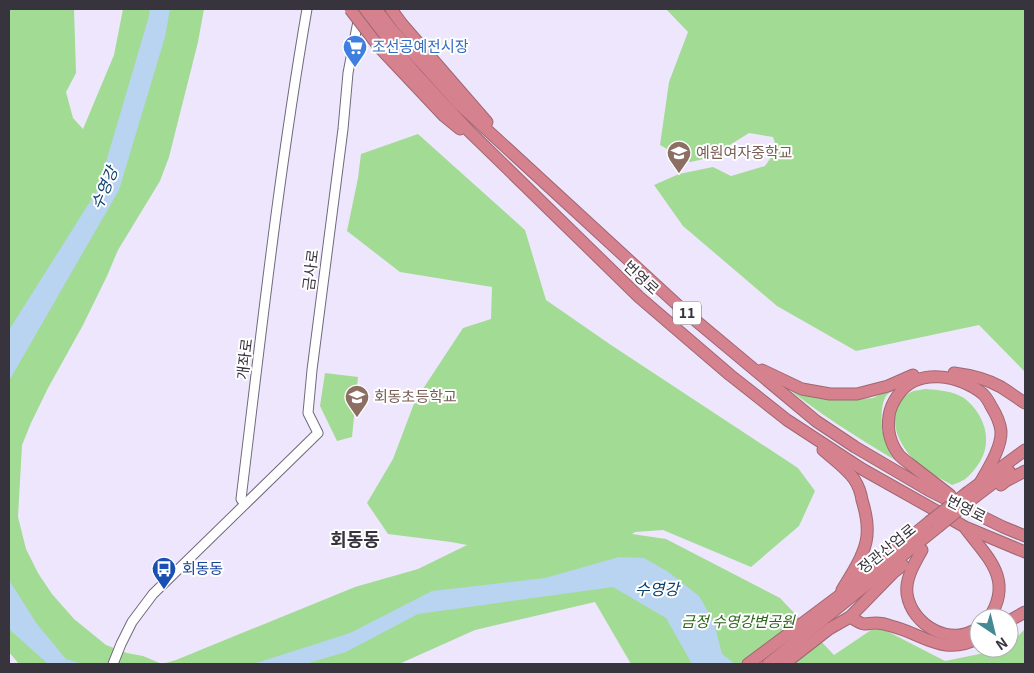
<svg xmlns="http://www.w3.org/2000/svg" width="1034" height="673" font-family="Georgia,'Noto Sans KR',serif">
	<rect width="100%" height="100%" fill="#eee6fc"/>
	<!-- green -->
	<g fill="#a2db94">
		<polygon points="9,9 74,9 76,73 66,92 73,118 83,129 114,55 123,9 204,9 198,42 169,157 160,181 118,250 107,276 83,325 48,388 31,423 22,445 18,517 26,549 38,573 52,594 74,619 106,645 127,653 143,656 162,664 176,660 355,587 418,569 467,545 451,542 388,534 367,503 393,459 415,401 463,328 491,319 492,287 400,272 347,231 358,178 361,154 418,134 525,230 546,300 611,345 798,468 815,491 799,526 751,567 663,530 635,532 632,534 666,539 780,598 834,655 877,626 945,661 1009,648 1009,645 1025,629 1025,664 631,664 595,602 475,630 399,664 19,664 9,652"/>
		<polygon points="666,9 1025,9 1025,372 979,325 856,351 777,306 683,226 654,185 679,174 713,167 731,176 765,166 777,149 773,137 749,133 709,158 690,162 660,145 669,82 688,32"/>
		<polygon points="325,373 358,377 352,437 337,441 320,406"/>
		<path d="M782,384L859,399L873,398L897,386C894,389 890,391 888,394C884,397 883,404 882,409C880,428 884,442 893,459C855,436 817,412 782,384Z"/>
		<path d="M926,389C938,390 953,391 964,398C987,416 995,447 974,470C968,478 962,482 952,485C942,479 928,473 919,465C910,457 898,441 896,429C893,415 897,399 911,392C915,390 921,390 926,389Z"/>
	</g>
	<!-- water -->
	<g fill="#b8d4f0">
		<polygon points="150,9 170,9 165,37 119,190 9,381 9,330 98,189 149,16"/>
		<polygon points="619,557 644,558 667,571 699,596 714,622 722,654 735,664 692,664 666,618 613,587 418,614 346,652 305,664 253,664 350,633 432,591 545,578"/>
		<polygon points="9,580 37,624 66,659 82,664 48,664 11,631 9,628"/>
	</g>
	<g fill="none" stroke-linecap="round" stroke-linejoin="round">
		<defs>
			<g id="secondary">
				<path d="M245,504L241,499C261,335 279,171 307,9"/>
				<polyline points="113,664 121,644 132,622 153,594 318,433 308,413 312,370 343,129 348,73 359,16"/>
			</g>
			<g id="highway">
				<polyline points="364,9 384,36 417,75 469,131 639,297 730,375 787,420 862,469 965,527 1025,552"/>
				<polyline points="376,9 392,30 460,105 683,310 816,421 855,447 930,491 1003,527 1025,536"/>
				<polyline points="391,9 402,24 487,122"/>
				<polyline points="379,47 444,116 460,129"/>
				<polyline points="762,370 802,389 830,394 857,394 888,386 913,375"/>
				<path d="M954,373C970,375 987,379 1001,387C1009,392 1017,398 1025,403"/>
				<path d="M823,450C833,459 846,468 854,479C858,485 861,493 862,500C866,513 869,529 866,542C862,559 851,575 842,590"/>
				<polyline points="1001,485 1006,481 1025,471"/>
				<polyline points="968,492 1025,450"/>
				<path d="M950,495C937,485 924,475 911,465C907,462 903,459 899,455C890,443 887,430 889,416C890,408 893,402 898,395C917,367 960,375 983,394C986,397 989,402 991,406C996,414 1000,422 1001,431C1002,447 988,469 980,483"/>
				<polyline points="976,496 1009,471"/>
				<path d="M966,529C988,558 1014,580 989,618"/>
				<path d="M922,550C915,563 905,578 907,594C912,626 952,648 979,627"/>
				<path d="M850,617C854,619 859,623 864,624C867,624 872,623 875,623C880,623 886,624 891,626C924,634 943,657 979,638"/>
				<polyline points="1009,621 1025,612"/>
				<polyline points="748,664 839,596 929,522"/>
				<polyline points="768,664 938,527"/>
				<polyline points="784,664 829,629 850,617 893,573 903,565"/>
			</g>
		</defs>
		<!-- secondary casing -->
		<use href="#secondary" stroke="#70697c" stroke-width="11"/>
		<!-- highway casing -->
		<use href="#highway" stroke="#9f6772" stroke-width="13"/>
		<!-- secondary -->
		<use href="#secondary" stroke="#fff" stroke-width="9"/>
		<!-- highway -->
		<use href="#highway" stroke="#d6828e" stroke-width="11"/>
		<defs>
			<g id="highway-bridge">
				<polyline points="350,9 379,47"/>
				<polyline points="929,522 968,492"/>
				<polyline points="938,527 976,496"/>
			</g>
		</defs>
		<!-- highway-bridge casing -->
		<use href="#highway-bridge" stroke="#9f6772" stroke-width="13" stroke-linecap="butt"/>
		<!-- highway-bridge -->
		<use href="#highway-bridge" stroke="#d6828e" stroke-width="11"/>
	</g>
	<!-- icons -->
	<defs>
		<symbol id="supermarket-pin" viewBox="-11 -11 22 30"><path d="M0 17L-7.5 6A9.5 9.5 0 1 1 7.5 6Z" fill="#3f7fe0" stroke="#fff"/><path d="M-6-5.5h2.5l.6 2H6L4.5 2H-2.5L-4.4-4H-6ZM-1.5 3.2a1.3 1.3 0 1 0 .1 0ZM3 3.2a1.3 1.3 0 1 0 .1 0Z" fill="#fff"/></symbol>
		<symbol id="school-pin" viewBox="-11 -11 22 30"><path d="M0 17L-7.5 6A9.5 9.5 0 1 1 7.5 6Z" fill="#8d6e63" stroke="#fff"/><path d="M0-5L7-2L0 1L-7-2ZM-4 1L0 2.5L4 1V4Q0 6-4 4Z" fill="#fff"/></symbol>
		<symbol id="bus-pin" viewBox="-11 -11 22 30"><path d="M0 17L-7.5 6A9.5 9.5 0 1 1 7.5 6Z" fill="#1a4fb4" stroke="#fff"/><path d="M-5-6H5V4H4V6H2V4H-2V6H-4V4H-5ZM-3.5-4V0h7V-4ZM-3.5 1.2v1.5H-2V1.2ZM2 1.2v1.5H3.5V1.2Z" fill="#fff"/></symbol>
	</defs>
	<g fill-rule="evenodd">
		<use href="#supermarket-pin" x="341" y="33" width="28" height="38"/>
		<use href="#school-pin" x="665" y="139" width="28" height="38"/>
		<use href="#school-pin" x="343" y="383" width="28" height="38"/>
		<use href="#bus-pin" x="150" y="555" width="28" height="38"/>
	</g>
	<g text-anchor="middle" stroke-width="4" stroke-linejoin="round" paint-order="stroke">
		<!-- shield labels -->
		<rect fill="#fff" stroke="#747177" stroke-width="1" x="673" y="301.5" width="28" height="23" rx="4"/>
		<g font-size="14" font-weight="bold" fill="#38343d">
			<text x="687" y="318">11</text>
		</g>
		<!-- shop labels -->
		<g font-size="15" fill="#366cbe" stroke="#fff" text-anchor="start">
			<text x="372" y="52">조선공예전시장</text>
		</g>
		<!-- education labels -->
		<g font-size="15" fill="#785e54" stroke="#fff" text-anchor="start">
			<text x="696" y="158">예원여자중학교</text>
			<text x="374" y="402">회동초등학교</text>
		</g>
		<!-- street labels -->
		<g font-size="15" fill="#38343d" stroke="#fff">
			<text transform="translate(311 270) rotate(-83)" y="5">금사로</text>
			<text transform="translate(641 278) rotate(43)" y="5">번영로</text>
			<text transform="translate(245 359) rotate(-83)" y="5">개좌로</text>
			<text transform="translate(966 509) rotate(27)" y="5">번영로</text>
			<text transform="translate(887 549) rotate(-39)" y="5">정관산업로</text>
		</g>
		<!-- transit labels -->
		<g font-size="15" fill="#164399" stroke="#fff" text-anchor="start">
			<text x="182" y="574">회동동</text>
		</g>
		<!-- park labels -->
		<g font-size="15" font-style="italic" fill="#2d671c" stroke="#fff">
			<text x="738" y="627">금정 수영강변공원</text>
		</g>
		<!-- water labels -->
		<g font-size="16" font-style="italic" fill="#0c426e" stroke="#fff">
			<text transform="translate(104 188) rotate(-67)" y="6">수영강</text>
			<text x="657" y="595">수영강</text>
		</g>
		<!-- quarter labels -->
		<g font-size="18" font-weight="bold" fill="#38343d" stroke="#fff">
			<text x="355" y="546">회동동</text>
		</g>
	</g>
	<!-- border -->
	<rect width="1034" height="673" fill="none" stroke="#38343d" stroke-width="20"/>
	<!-- north arrow -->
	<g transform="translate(994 633) rotate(145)"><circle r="24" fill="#ffffff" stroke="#afaeb1"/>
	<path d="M0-4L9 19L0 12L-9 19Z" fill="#438a92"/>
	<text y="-8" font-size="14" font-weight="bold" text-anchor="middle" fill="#38343d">N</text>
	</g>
</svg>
